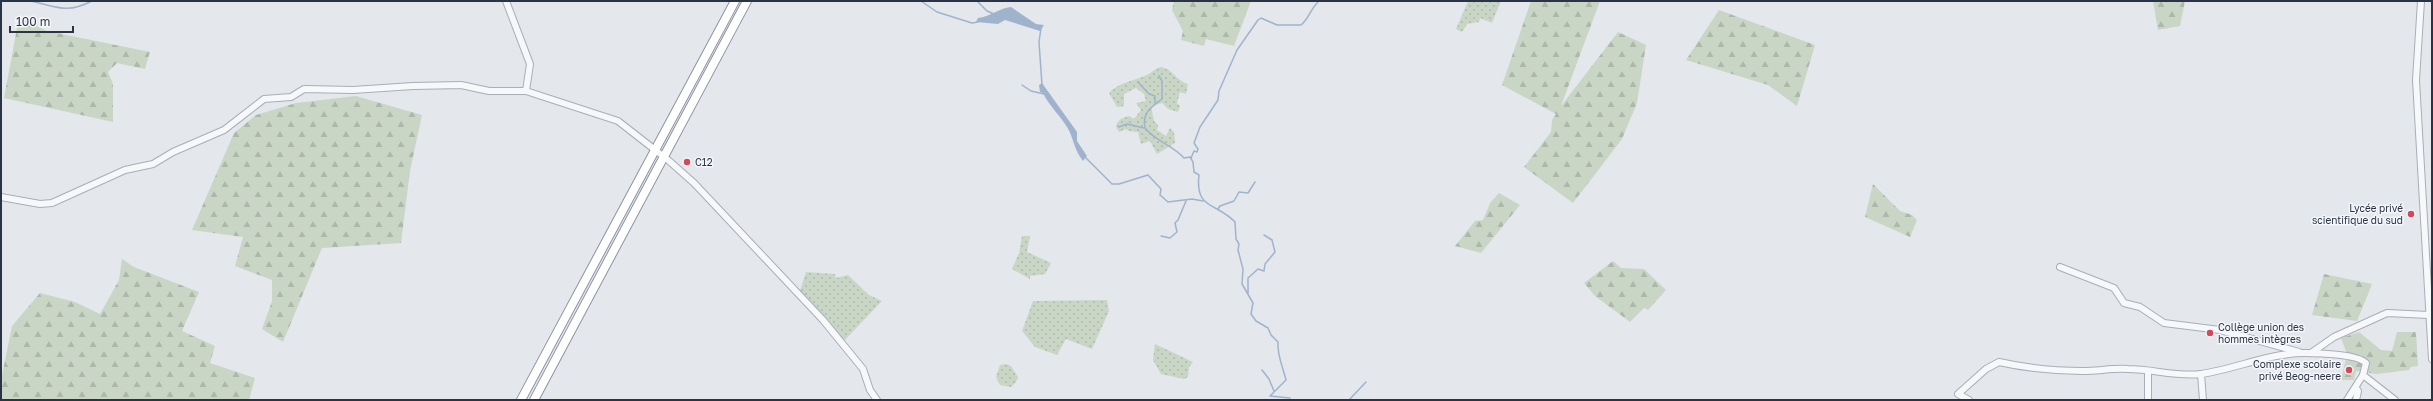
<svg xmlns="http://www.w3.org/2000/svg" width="2433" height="401" font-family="'Golos Text',sans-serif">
	<defs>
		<pattern id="grass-dots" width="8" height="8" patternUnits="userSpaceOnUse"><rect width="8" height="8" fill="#c9d6c5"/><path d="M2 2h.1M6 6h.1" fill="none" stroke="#adb8ab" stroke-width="1.8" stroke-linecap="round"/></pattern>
		<pattern id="forest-firs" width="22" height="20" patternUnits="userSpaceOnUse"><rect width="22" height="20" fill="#c9d6c5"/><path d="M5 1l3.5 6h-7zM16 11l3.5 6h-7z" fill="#adb8ab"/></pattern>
	</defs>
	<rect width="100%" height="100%" fill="#e4e7ec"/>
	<!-- grass -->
	<g fill="url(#grass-dots)">
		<polygon points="1468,1 1501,1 1492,23 1480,18 1479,22 1467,24 1462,32 1456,29"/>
		<path d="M1161,67C1173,69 1176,81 1188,84L1186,94L1180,92L1177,103L1180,106L1178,112L1168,109L1162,103L1151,106L1154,121L1158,125L1157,130L1166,136L1170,128L1174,132L1175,143L1157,154L1150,141L1141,144L1138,132L1129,131L1126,129L1119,132L1116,127C1118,119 1122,118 1129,116L1134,119L1141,110L1136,103L1146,101L1144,94L1136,88L1124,94V106L1117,107L1109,93C1119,82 1134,81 1147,75C1153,72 1155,68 1161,67Z"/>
		<polygon points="1022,236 1030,236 1027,252 1051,263 1045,274 1030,276 1030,279 1012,269 1019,253"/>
		<polygon points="806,272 835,274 836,278 848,275 869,295 882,301 842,343 799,294"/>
		<polygon points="1107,300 1109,311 1092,349 1066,339 1057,355 1035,347 1022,331 1033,301"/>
		<polygon points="1155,344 1193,362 1189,367 1188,377 1184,379 1161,374 1153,360"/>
		<polygon points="1006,364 1011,366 1018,377 1016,382 1011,387 1000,385 996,377 1000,365"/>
	</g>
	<!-- forest -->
	<g fill="url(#forest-firs)">
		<polygon points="1174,1 1251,1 1234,46 1206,39 1204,46 1181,40 1183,31 1172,10"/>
		<polygon points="1531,1 1600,1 1561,106 1618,32 1646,45 1637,103 1622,139 1573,203 1524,167 1551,132 1552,120 1556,114 1502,85"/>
		<polygon points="2153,1 2185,1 2180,26 2158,30"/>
		<polygon points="1719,10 1815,45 1797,106 1768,85 1686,60"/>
		<polygon points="19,17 47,31 150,52 145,69 117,63 108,72 113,84 113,122 4,98"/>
		<polygon points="356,96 422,115 410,171 401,243 322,248 283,342 262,329 272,301 272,280 235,266 243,237 192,230 234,133 256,115 296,103"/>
		<polygon points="1873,184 1900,211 1912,215 1917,220 1910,237 1865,217"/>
		<polygon points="1499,193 1520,205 1481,253 1455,246 1475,221 1483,220 1490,203"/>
		<polygon points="122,259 134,267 199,292 182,331 215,346 210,363 255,378 249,400 1,400 1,380 12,326 40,293 75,302 100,314 119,280"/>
		<polygon points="1613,261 1621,268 1644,269 1666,290 1648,310 1644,308 1630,322 1595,296 1584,283"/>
		<polygon points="2324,274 2372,284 2357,321 2312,315"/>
		<polygon points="2359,332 2381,350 2392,351 2397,332 2416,332 2418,366 2411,367 2409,370 2377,374 2356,371 2354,380 2341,380 2347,354 2341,338"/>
	</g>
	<!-- water -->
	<g fill="#9fb4cc">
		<path d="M1011,7L1036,24L1044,25L1040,31L1005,20L998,24L976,22L978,18C990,17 999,8 1011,7Z"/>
		<path d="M1042,83L1077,132V141L1087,156L1083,161C1073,148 1074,138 1067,127C1060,115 1049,106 1043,93L1040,92L1039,85Z"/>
	</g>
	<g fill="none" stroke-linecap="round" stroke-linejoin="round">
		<!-- stream -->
		<g stroke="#9fb4cc" stroke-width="1.5">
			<path d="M31,1C58,7 66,14 92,1"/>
			<polyline points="921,1 937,12 972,23 978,22"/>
			<polyline points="977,1 987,11 994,14"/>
			<polyline points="1041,28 1039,42 1042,85"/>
			<path d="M1159,76L1162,81V99C1150,108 1142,113 1145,128C1155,141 1174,146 1184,158L1190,157L1193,162L1194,172L1199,175C1195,210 1216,202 1235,222L1236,239L1239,244L1238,250L1243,269L1242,284L1253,303L1251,314L1256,321L1268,328L1271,335L1278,342C1277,356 1283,367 1286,380L1270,396L1290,398"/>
			<polyline points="1138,82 1149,94 1155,96 1155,103"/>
			<polyline points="1022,85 1031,91 1044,94"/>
			<polyline points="1119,127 1127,124 1144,128"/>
			<polyline points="1085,157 1112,184 1119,184 1148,175 1161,189 1160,195 1168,202 1192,199 1203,201"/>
			<path d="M1191,158L1194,151L1197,152L1198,149L1194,143L1200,127L1218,100L1219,91L1237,50L1258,20L1261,18L1277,25H1301C1309,19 1310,9 1319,1"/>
			<polyline points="1218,209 1220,206 1234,201 1239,192 1248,193 1255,182"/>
			<polyline points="1161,236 1170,238 1177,232 1175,223 1178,220 1186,201"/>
			<polyline points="1248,293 1248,278 1258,269 1264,271 1265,264 1275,252 1272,240 1264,235"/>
			<polyline points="1262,370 1269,379 1274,391"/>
			<polyline points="1349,400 1366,382"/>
		</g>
		<defs>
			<g id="minor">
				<polyline points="506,1 530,64 526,91"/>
				<polyline points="2421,1 2416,80 2432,359"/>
				<polyline points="1,197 40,204 52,203 125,170 153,164 173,152 224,130 264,99 291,97 304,89 353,90 413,86 461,85 489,91 526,91 618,121 668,160 694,183 823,320 863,369 870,390 877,400"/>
				<polyline points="2060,267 2114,288 2124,303 2140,307 2164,323 2220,330 2299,352"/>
				<polyline points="2311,353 2334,337 2387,313 2429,315"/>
				<polyline points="2148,371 2148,400"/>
				<polyline points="2201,374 2203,400"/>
				<path d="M1969,400L1958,394L1986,369L1999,362C2026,368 2055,371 2083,371C2098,371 2113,368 2128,369C2153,369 2176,377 2201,374C2236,369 2269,353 2305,353C2318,353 2357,354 2366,363L2363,375L2395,400"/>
				<polyline points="2347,400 2363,375"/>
				<polyline points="2356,400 2358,391 2356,388"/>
			</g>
			<g id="highway">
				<polyline points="521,400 735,1"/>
				<polyline points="534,400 747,1"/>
			</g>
		</defs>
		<!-- minor casing -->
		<use href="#minor" stroke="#a9aeb7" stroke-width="8"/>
		<!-- highway casing -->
		<use href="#highway" stroke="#8b94a3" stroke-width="10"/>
		<!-- minor -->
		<use href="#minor" stroke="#f7f8fa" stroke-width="6"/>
		<!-- highway -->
		<use href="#highway" stroke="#fff" stroke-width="8"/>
	</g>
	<!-- markers -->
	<g fill="#d1495b" stroke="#f4f6f9" stroke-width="1.5">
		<circle cx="687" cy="162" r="4"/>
		<circle cx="2411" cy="214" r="4"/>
		<circle cx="2210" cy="333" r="4"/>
		<circle cx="2349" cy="370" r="4"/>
	</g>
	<g text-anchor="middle" stroke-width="3" stroke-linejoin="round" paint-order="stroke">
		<!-- poi labels -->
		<g font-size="10" fill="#2b3445" stroke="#f4f6f9" text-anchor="start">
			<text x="695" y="166">C12</text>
			<text x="2403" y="212" text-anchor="end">Lycée privé<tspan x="2403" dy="12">scientifique du sud</tspan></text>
			<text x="2218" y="331">Collège union des<tspan x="2218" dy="12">hommes intègres</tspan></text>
			<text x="2341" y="368" text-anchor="end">Complexe scolaire<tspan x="2341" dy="12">privé Beog-neere</tspan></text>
		</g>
	</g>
	<!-- border -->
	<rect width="2433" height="401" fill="none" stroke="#2b3445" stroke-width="4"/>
	<!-- scale -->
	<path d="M10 26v6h63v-6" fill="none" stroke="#2b3445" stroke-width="2"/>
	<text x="16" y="26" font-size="12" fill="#2b3445" stroke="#f4f6f9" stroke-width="3" paint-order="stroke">100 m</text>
</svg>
